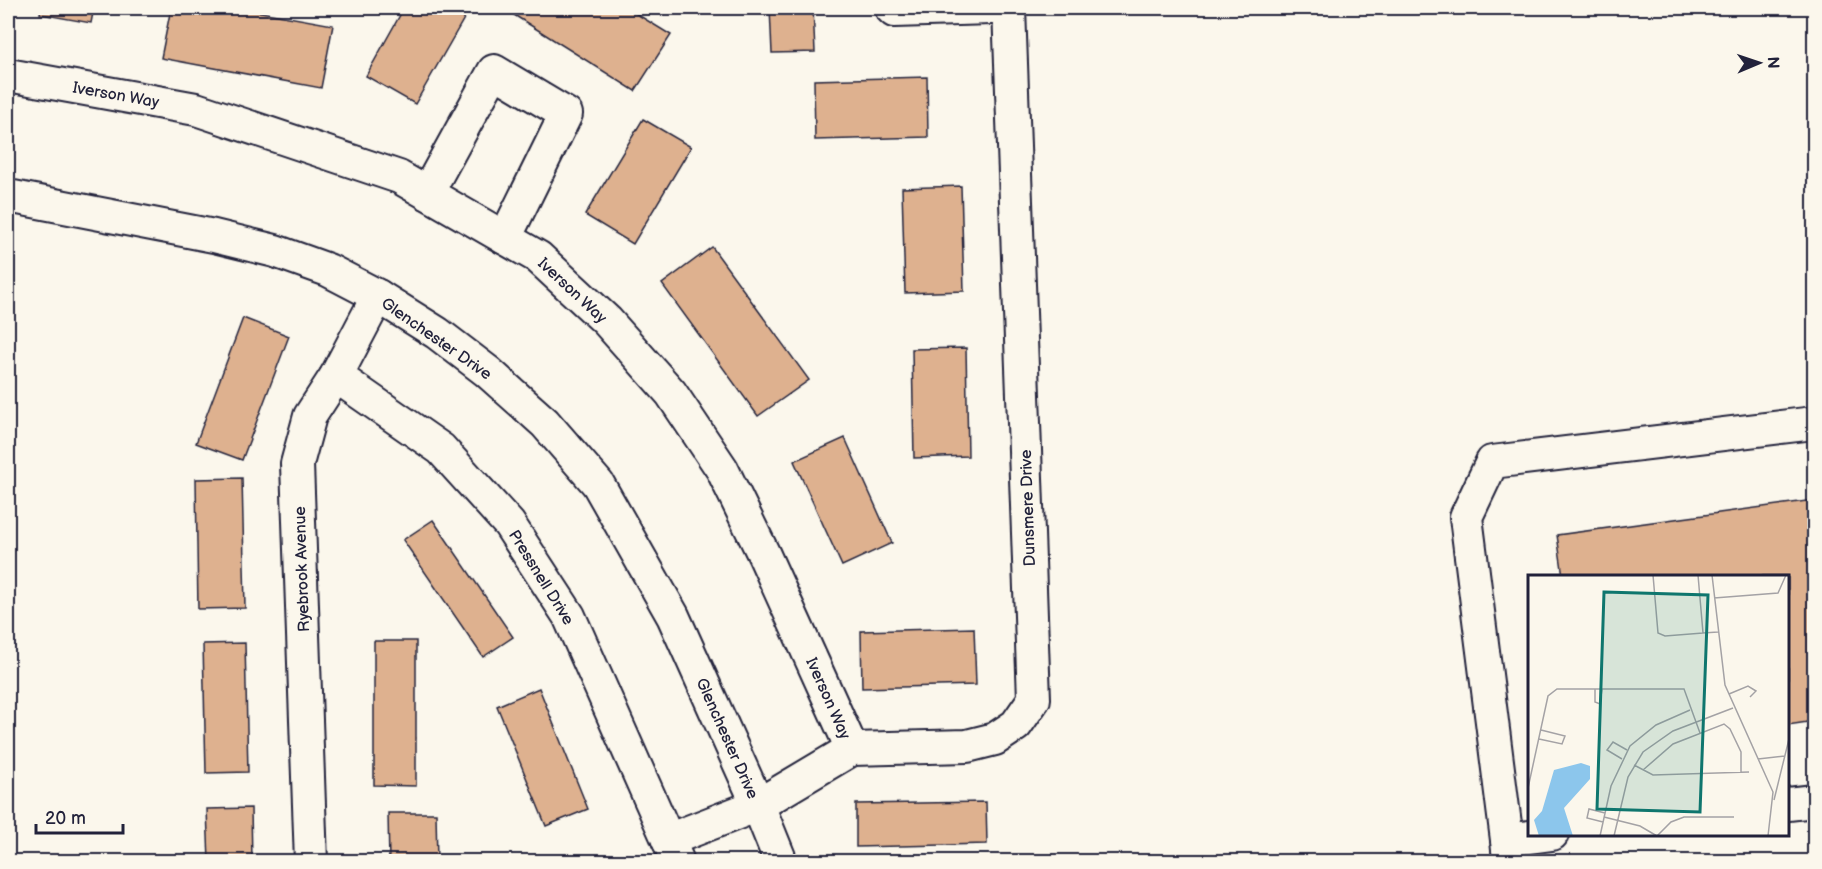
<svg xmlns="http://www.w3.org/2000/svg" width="1822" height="869" font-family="'Balsamiq Sans',sans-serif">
	<rect width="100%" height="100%" fill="#fbf7ec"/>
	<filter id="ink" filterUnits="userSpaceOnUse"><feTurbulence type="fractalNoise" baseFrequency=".0167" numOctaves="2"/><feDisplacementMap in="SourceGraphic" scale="12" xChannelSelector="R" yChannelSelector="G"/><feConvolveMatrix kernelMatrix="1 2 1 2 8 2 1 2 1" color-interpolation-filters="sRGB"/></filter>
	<g filter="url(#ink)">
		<!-- building -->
		<g fill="#deb18f" stroke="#22223b" stroke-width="1.5">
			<polygon points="41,8 94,8 91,23 40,14"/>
			<polygon points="171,8 239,8 333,25 321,88 161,58"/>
			<polygon points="404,8 470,8 415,104 366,76"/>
			<polygon points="503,8 627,8 671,35 635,91"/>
			<polygon points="770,8 813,8 815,52 772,53"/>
			<polygon points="927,77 928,137 815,140 814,80"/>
			<polygon points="643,119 691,147 633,244 585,215"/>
			<polygon points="961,186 964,291 905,293 902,188"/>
			<polygon points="712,247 809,380 758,416 662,284"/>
			<polygon points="243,318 289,336 242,460 196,443"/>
			<polygon points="966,348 968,456 914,458 912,349"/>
			<polygon points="845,438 892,543 842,566 794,461"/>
			<polygon points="242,478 245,608 198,609 196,479"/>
			<polygon points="1814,500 1814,721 1788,725 1788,576 1563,576 1557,535"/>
			<polygon points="433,520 513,637 483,657 403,540"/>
			<polygon points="974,628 976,685 862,688 861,631"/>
			<polygon points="374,641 416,641 416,786 374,785"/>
			<polygon points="245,643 248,772 206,773 203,644"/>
			<polygon points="539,688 588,809 546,826 497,706"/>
			<polygon points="986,802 987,844 856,847 856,804"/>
			<polygon points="251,808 252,862 209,862 207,809"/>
			<polygon points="388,813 436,813 437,862 389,862"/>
		</g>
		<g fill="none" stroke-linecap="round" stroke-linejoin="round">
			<defs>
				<g id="minor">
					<polyline points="891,8 894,11 991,8"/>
					<polyline points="8,75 196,109 399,177 538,257 607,321 671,393 722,469 764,555 852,749"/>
					<polyline points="427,193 494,71 566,114 505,238"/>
					<polyline points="8,196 214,236 275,251 328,270 378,296 437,333 488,372 545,423 598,484 673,616 758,805 781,862"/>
					<polyline points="336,376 441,449 509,524 569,616 678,862"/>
					<polyline points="1788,804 1814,801"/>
					<polyline points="668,840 758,805 852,749 967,746 995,739 1016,725 1034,699 1009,8"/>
					<polyline points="1507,840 1466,517 1492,462 1814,423"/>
					<polyline points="1509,860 1507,840 1552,834"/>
					<polyline points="311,862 297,464 310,416 336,376 378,296"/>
				</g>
			</defs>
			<!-- minor casing -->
			<use href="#minor" stroke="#22223b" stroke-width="36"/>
			<!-- minor -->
			<use href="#minor" stroke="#fbf7ec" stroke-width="32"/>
		</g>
	</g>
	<g text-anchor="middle" stroke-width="5" stroke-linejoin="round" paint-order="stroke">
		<!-- street labels -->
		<g font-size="16" fill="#22223b" stroke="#fbf7ec">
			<text transform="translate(116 94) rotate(10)" y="6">Iverson Way</text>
			<text transform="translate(573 290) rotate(43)" y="6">Iverson Way</text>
			<text transform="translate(437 338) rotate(35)" y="6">Glenchester Drive</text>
			<text transform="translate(1027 508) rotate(-92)" y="6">Dunsmere Drive</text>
			<text transform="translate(301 569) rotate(-92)" y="6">Ryebrook Avenue</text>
			<text transform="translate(542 577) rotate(58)" y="6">Pressnell Drive</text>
			<text transform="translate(829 698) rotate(66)" y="6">Iverson Way</text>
			<text transform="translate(728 738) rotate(66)" y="6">Glenchester Drive</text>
		</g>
	</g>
	<!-- overview -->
	<g transform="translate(1528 575)">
		<rect width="261" height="261" fill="#fbf7ec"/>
		<path d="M53,188L62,191V204L36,233L45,261H11L6,245L14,236L26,195Z" fill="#8cc6ec"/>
		<path fill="none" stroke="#a4a2a5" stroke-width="1.5" d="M125,0L130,58L137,61L175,58M170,0L175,58L190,57M184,0L197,110L245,217L240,261M186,23L250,18L258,0M67,114V127L72,129L74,114M201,119L220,111L228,116L222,122M11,164L34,169L37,161L13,155M94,184L79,175L85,167L99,175M230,184L257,181M106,190L125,200L221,197M115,195L145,169L196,149L202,154L213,177V198M0,213L20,121L29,114H156L172,158M246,225L261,164M76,242L112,251L129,261M75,247L59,243L61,234L77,238M72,261L83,211L102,171L128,150L162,135M86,261L100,202L115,177L145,156L205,133M129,261L143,247L156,242H206"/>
		<path fill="#0f766e" fill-opacity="0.15" stroke="#0f766e" stroke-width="3" d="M76,17L180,20L172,237L69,234Z"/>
		<rect width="261" height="261" fill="none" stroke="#22223b" stroke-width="3"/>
	</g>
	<!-- margin -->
	<rect width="1822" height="869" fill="none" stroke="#fbf7ec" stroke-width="30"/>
	<rect x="15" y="15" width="1792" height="839" fill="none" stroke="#22223b" stroke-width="2" filter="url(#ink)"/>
	<!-- north arrow -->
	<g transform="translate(1759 63) rotate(88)" stroke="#fbf7ec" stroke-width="4.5" paint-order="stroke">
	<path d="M0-4.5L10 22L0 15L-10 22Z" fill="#22223b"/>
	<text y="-9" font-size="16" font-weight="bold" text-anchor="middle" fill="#22223b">N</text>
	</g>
	<!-- scale -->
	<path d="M36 824v9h87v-9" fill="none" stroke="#22223b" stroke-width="3"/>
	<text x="45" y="824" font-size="18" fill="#22223b" stroke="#fbf7ec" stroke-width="4.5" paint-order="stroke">20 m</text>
</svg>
